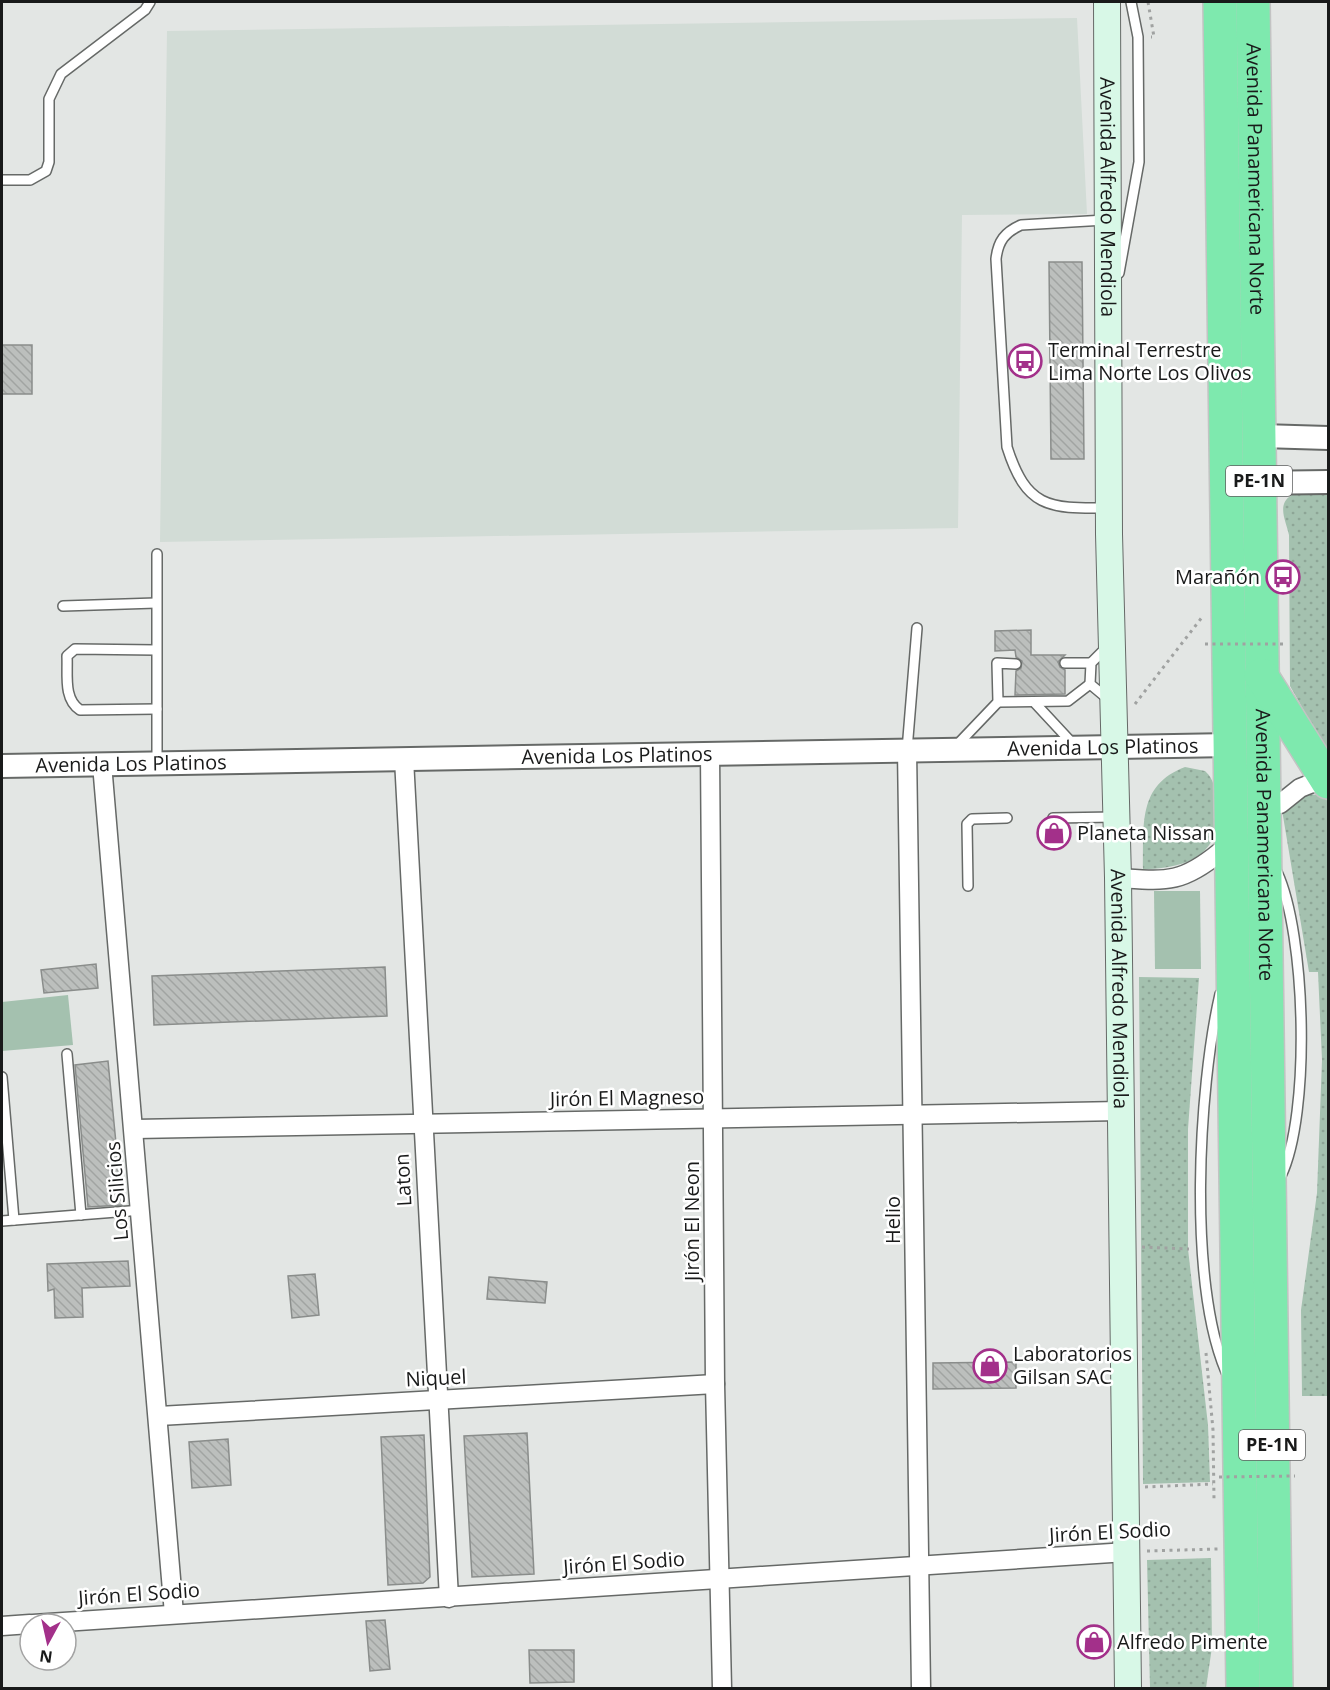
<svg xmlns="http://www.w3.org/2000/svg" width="1330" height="1690" font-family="'Open Sans',sans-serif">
	<defs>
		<pattern id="grass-dots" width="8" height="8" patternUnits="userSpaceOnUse" patternTransform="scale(1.5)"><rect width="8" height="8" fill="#a4c1af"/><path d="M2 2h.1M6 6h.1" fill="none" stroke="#8da596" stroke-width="1.8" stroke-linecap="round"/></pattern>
		<pattern id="building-back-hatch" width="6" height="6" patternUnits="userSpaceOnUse" patternTransform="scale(1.5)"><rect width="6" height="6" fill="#bcbfbd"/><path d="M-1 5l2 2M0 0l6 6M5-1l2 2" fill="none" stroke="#a1a4a2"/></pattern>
	</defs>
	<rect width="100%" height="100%" fill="#e3e6e4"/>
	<!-- built -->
	<polygon fill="#d2dcd6" points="1077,18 1087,214 962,215 958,528 160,542 167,31"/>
	<!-- grass -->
	<g fill="url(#grass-dots)">
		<path d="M1328,494V753L1290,686L1289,535C1286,521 1276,504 1292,495Z"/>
		<path d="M1185,767L1205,771C1216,781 1215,792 1215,806C1216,813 1218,823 1216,830C1208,863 1171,869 1143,869C1144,826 1137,785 1185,767Z"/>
		<polygon points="1306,794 1319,795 1328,801 1328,1396 1302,1396 1301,1310 1317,1193 1322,1060 1318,972 1309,972 1282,810"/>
		<polygon points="1139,977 1199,978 1188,1129 1188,1249 1208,1425 1210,1482 1143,1484"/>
		<polygon points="1211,1558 1212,1647 1206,1688 1150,1688 1147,1560"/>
	</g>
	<!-- pitch -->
	<g fill="#a4c1af">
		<polygon points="1154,891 1200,891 1201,969 1155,969"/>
		<polygon points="68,995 73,1045 2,1051 2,1002"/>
	</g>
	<!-- building -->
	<g fill="url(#building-back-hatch)" stroke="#8a8d8b" stroke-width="1.5">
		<polygon points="1049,262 1082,262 1084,459 1051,459"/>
		<rect x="2" y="345" width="30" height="49"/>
		<polygon points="1031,630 1031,655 1065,655 1058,662 1060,667 1065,670 1065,694 1015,695 1016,671 1021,668 1022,661 1016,657 1015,650 995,651 995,631"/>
		<polygon points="96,964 98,988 44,993 41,970"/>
		<polygon points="385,967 387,1016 154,1025 152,976"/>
		<polygon points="108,1061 122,1205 88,1207 75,1065"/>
		<polygon points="128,1261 130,1286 82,1288 83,1317 55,1318 54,1289 48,1291 47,1264"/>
		<polygon points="315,1274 319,1315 292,1318 288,1276"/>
		<polygon points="489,1277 547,1282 545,1303 487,1299"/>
		<polygon points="1016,1362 1016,1388 933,1389 933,1363"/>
		<polygon points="527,1433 534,1574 472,1577 464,1436"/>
		<polygon points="424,1435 430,1577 423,1583 388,1585 381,1437"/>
		<polygon points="228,1439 231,1485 192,1488 189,1442"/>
		<polygon points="385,1620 390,1669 370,1671 366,1621"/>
		<polygon points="529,1650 574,1650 574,1682 530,1683"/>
	</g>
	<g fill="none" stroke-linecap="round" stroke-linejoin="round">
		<defs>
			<g id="service">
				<polyline points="2,180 30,180 46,171 49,162 49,99 61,74 145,10 150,2"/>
				<path d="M1105,220L1021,225C1005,232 998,241 996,259L1007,447C1026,507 1048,509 1106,508"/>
				<polyline points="1119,273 1139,162 1138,37 1131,2"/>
				<polyline points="63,606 156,603"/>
				<polyline points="1107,647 1091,663 1090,684 1108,699"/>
				<path d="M156,650L75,649L67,656C68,674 63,699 80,710L157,709"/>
				<polyline points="1065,663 1091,663"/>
				<polyline points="998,702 1068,701 1090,684"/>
				<polyline points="1034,702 1073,744"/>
				<polyline points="956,746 998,702 997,663 1016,664"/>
				<polyline points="907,750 917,628"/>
				<polyline points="157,763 157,554"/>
				<polyline points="1053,818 1115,817"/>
				<path d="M1277,872C1306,934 1311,1114 1281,1176"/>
				<polyline points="968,886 967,824 972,819 1007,818"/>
				<path d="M1220,994C1198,1090 1188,1282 1226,1372"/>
				<polyline points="67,1054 81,1215"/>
				<polyline points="2,1077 14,1220"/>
				<polyline points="2,1221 142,1210"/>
			</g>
			<g id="minor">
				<polyline points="907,750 921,1688"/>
				<polyline points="710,753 715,1384 722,1688"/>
				<polyline points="404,759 449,1598"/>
				<polyline points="102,764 174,1614"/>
				<polyline points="1280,804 1300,788 1325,778"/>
				<path d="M1118,878C1166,881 1181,884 1220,852"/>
				<polyline points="135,1129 1120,1111"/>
				<polyline points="159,1416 715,1384"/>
				<polyline points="33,1624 1127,1552"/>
				<polyline points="2,1626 30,1624"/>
			</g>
			<g id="tertiary">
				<polyline points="1258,436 1328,438"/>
				<polyline points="1259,483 1328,482"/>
				<path id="s1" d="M2,766L1231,745"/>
			</g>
			<g id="secondary">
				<path id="s2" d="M1107,2L1109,534L1118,878L1128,1688"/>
			</g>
			<g id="motorway">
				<polyline points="1220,2 1243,1688"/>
				<path id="s3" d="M1253,2L1276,1688"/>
				<polyline points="1261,675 1328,782"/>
			</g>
		</defs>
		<!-- service casing -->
		<use href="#service" stroke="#666967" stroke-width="12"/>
		<!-- minor casing -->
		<use href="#minor" stroke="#666967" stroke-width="21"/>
		<!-- tertiary casing -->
		<use href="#tertiary" stroke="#666967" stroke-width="26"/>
		<!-- secondary casing -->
		<use href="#secondary" stroke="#666967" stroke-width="28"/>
		<!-- motorway casing -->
		<use href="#motorway" stroke="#c3c3c3" stroke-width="36"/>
		<!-- path -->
		<g stroke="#a0a2a1" stroke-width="3" stroke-dasharray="3 4.5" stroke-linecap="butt">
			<polyline points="1148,2 1154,37 1151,37"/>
			<polyline points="1135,704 1203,616"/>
			<polyline points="1142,1247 1189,1249"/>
			<polyline points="1206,1353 1213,1430 1214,1499"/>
			<polyline points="1145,1487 1213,1484"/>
			<polyline points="1147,1551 1218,1549"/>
		</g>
		<!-- service -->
		<use href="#service" stroke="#fff" stroke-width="9"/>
		<!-- minor -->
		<use href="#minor" stroke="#fff" stroke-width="18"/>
		<!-- tertiary -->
		<use href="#tertiary" stroke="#fff" stroke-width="22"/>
		<!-- secondary -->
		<use href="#secondary" stroke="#d8f8e7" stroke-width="26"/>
		<!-- motorway -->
		<use href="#motorway" stroke="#7ee9ae" stroke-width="33"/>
		<!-- path-bridge -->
		<g stroke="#a0a2a1" stroke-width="3" stroke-dasharray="3 4.5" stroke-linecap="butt">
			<polyline points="1205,644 1285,644"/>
			<polyline points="1219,1477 1295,1476"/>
		</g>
	</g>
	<!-- icons -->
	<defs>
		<symbol id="bus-ring" viewBox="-11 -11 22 22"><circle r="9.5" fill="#fff" stroke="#a3308a" stroke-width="1.5"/><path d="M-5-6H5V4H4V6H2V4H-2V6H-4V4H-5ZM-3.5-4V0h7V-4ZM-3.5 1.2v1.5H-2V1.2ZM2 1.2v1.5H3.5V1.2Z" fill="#a3308a"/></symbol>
		<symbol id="shop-ring" viewBox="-11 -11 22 22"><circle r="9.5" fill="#fff" stroke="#a3308a" stroke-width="1.5"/><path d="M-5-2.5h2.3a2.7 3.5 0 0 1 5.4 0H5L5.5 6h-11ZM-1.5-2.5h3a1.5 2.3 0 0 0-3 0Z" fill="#a3308a"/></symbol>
	</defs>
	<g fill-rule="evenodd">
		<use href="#bus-ring" x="1006" y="342" width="38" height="38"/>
		<use href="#bus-ring" x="1264" y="558" width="38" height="38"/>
		<use href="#shop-ring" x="1035" y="814" width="38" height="38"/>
		<use href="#shop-ring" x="971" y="1347" width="38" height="38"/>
		<use href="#shop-ring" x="1075" y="1623" width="38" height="38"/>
	</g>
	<g text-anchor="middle" stroke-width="5" stroke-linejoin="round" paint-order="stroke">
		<!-- shield labels -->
		<g fill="#fff" stroke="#5e5f5f" stroke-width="1.5">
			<rect x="1226" y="466" width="66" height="30" rx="4.5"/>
			<rect x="1239" y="1430" width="66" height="30" rx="4.5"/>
		</g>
		<g font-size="18" font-weight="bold" fill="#191a1a">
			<text x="1259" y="487">PE-1N</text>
			<text x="1272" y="1451">PE-1N</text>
		</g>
		<!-- street labels -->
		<g font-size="20" fill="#191a1a" stroke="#fff">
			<text dy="7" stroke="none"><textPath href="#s3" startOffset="177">Avenida Panamericana Norte</textPath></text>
			<text dy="7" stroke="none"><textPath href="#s2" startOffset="195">Avenida Alfredo Mendiola</textPath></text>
			<text dy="7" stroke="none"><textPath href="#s1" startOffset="1101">Avenida Los Platinos</textPath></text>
			<text dy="7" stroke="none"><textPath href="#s1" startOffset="615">Avenida Los Platinos</textPath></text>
			<text dy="7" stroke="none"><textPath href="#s1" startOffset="129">Avenida Los Platinos</textPath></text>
			<text dy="7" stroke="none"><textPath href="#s3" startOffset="843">Avenida Panamericana Norte</textPath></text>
			<text dy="7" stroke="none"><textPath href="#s2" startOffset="987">Avenida Alfredo Mendiola</textPath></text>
			<text transform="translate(627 1098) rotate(-1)" y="7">Jirón El Magneso</text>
			<text transform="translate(403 1180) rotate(-93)" y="7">Laton</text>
			<text transform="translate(117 1191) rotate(-95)" y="7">Los Silicios</text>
			<text transform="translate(893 1220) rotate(-90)" y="7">Helio</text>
			<text transform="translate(692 1221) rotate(-90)" y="7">Jirón El Neon</text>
			<text transform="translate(436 1378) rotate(-3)" y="7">Niquel</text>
			<text transform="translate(1110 1532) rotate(-3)" y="7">Jirón El Sodio</text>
			<text transform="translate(624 1563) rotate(-4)" y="7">Jirón El Sodio</text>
			<text transform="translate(139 1594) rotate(-4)" y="7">Jirón El Sodio</text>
		</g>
		<!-- poi labels -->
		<g font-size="20" fill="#191a1a" stroke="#fff" text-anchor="start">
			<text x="1048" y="357">Terminal Terrestre<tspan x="1048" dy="23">Lima Norte Los Olivos</tspan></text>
			<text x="1260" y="584" text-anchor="end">Marañón</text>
			<text x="1077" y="840">Planeta Nissan</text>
			<text x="1013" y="1361">Laboratorios<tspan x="1013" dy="23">Gilsan SAC</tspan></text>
			<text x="1117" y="1649">Alfredo Pimente</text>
		</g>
	</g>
	<!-- border -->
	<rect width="1330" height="1690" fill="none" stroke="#191a1a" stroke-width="6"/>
	<!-- north arrow -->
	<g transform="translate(48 1642) rotate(188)"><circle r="28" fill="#ffffff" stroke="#a3a3a3" stroke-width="1.5"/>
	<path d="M0-4.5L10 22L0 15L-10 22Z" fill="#a3308a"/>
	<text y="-9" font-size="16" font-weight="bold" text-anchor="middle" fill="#191a1a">N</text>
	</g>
</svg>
